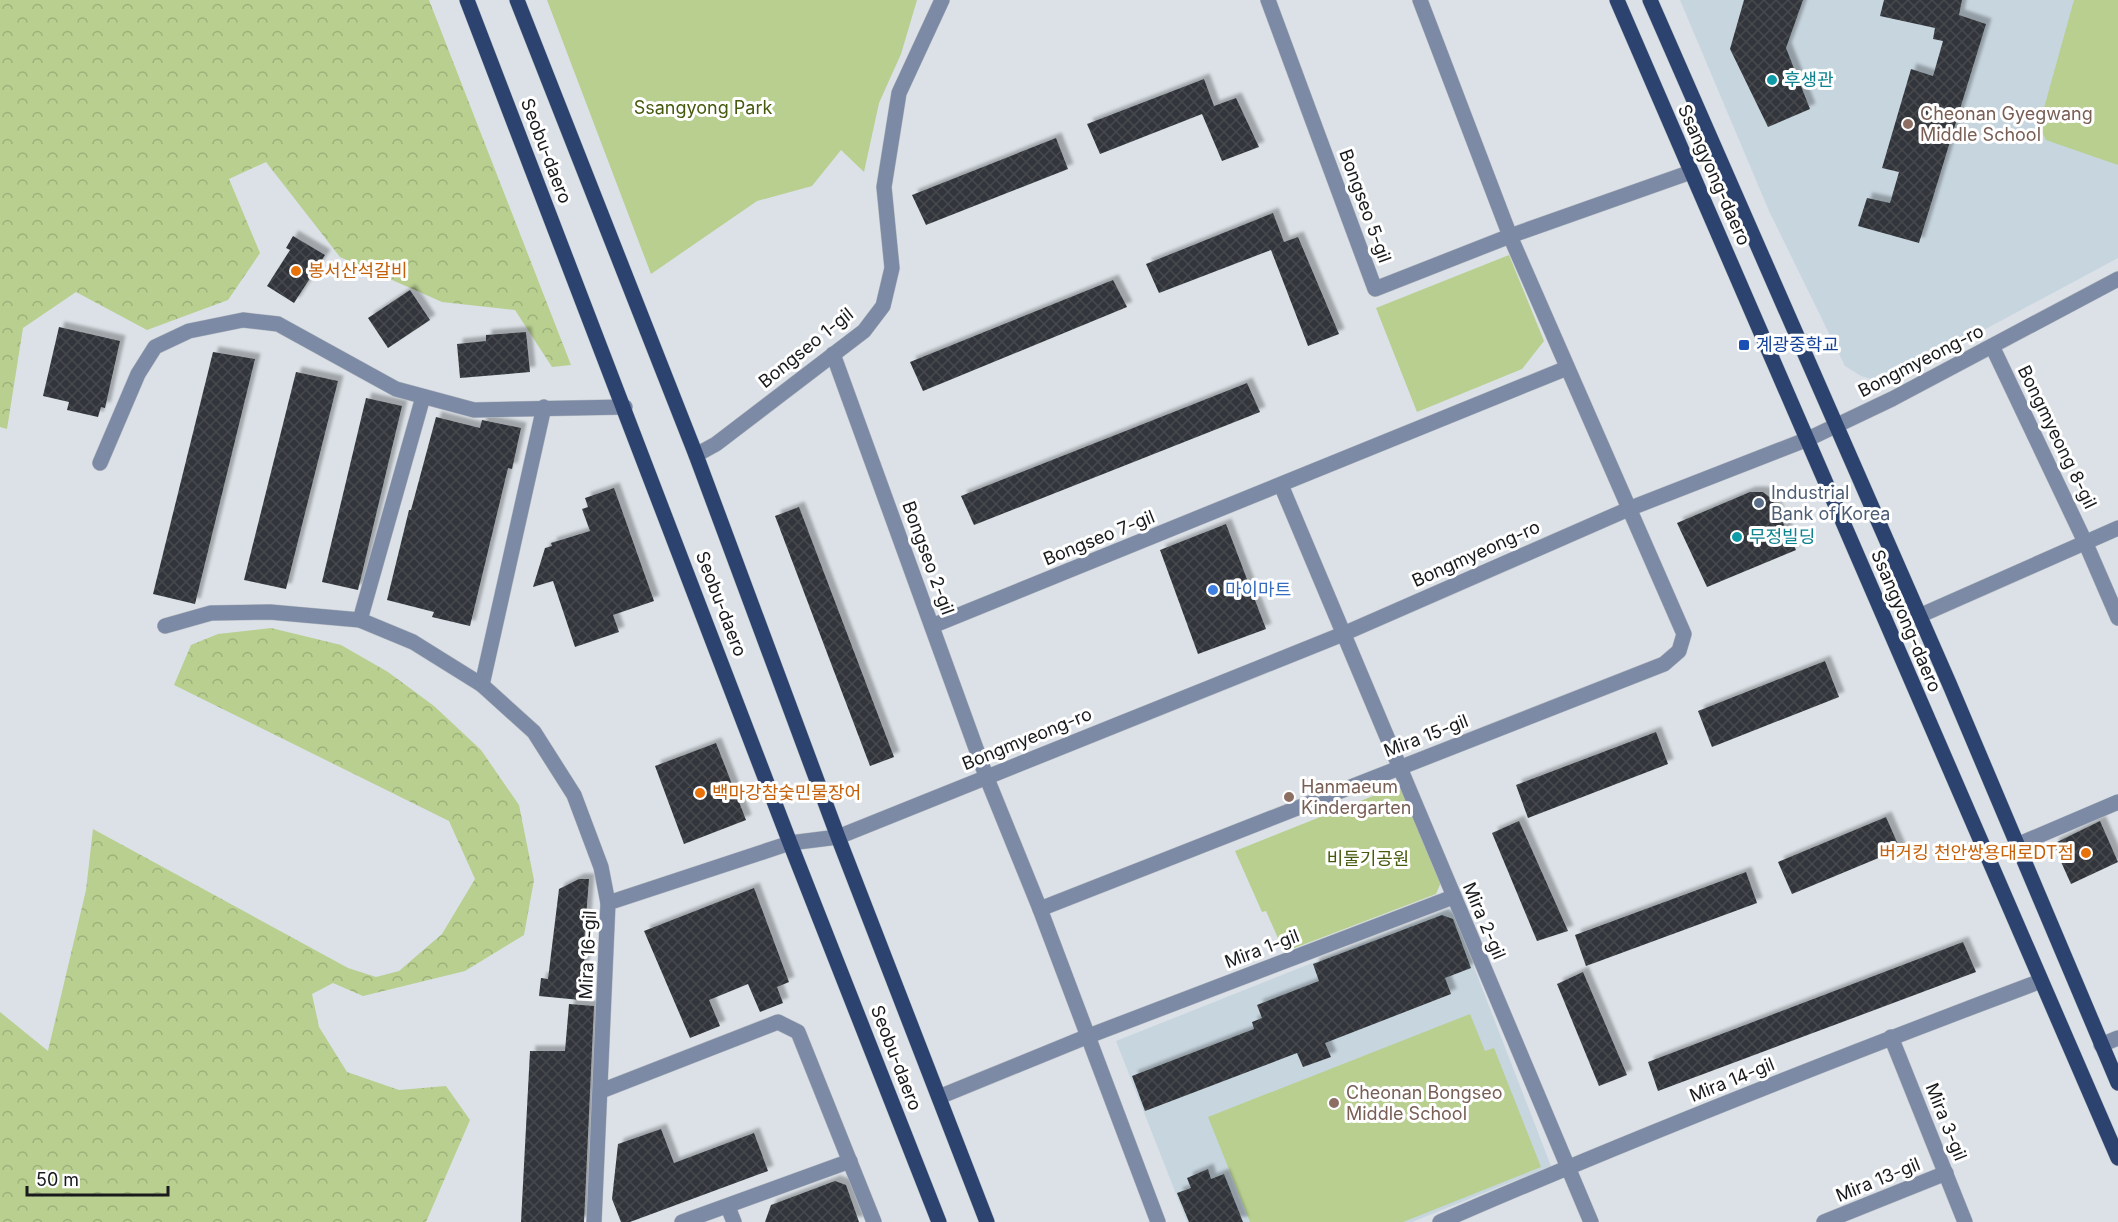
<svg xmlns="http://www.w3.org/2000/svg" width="2118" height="1222" font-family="Inter,'Noto Sans KR',sans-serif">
	<defs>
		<pattern id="forest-crowns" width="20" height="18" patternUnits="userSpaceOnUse" patternTransform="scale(1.5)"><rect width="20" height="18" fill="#b8cf8f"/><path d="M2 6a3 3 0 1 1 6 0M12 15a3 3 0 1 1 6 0" fill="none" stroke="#9db17b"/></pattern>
		<pattern id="building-cross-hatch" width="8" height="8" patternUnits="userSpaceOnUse" patternTransform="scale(1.5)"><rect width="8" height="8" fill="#31363a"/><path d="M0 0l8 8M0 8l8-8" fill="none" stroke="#464a4d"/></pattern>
		<filter id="shadow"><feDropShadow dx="5.5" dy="-5.5" stdDeviation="1.5" flood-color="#0004"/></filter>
	</defs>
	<rect width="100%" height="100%" fill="#dbe1e7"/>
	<!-- built -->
	<g fill="#c7d5df">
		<polygon points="1680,0 2118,0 2118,258 1885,383 1861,376 1845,366 1769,211"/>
		<polygon points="1451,908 1551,1166 1412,1222 1187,1222 1116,1041"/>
	</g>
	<!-- forest -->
	<g fill="url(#forest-crowns)">
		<polygon points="0,0 429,0 571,365 552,367 515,310 442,302 340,257 266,162 229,179 260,253 228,300 147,330 76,292 23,328 7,429 0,427"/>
		<polygon points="271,628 341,645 388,672 434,706 481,750 519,805 534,880 524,935 465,971 363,996 333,983 312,994 319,1027 347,1072 399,1090 446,1086 470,1120 426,1222 0,1222 0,1012 48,1051 86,890 93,829 348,968 376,977 399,971 442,934 475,879 449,821 174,685 191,645 218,634"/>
	</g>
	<!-- park -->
	<g fill="#b8cf8f">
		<polygon points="547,0 917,0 901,54 879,103 864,172 841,150 812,186 757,201 651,274"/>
		<polygon points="2074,0 2118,0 2118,165 2046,140 2039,126"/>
		<polygon points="1509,255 1544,341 1522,369 1417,412 1376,308"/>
		<polygon points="1393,788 1404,791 1441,882 1436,894 1284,952 1266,911 1262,912 1235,851"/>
		<polygon points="1470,1014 1485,1051 1494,1048 1541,1167 1403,1222 1250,1222 1208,1117"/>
	</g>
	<!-- building -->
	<g fill="url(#building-cross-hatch)" filter="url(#shadow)">
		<polygon points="1744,0 1803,0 1786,48 1810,109 1768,127 1730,49"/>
		<polygon points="1884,0 1962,0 1959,15 1986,24 1919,243 1858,226 1867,198 1890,203 1899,172 1882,168 1911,69 1933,76 1943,41 1933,39 1935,28 1880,16"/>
		<polygon points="1204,79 1214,106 1236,98 1259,147 1222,161 1202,114 1100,154 1087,124"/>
		<polygon points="1056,138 1068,169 926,225 912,195"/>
		<polygon points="1273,213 1284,242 1298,237 1339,334 1308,346 1271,250 1159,293 1146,264"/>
		<polygon points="293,236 325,255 294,303 267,286 290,250 286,248"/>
		<polygon points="1113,280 1127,307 923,391 910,362"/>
		<polygon points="410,290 430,320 388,348 368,318"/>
		<polygon points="59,327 120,341 105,408 101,407 98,417 67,410 69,402 43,396"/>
		<polygon points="526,332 530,372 460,378 457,344 486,341 486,335"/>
		<polygon points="213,352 255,359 195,604 153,594"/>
		<polygon points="296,372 338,381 286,589 244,580"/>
		<polygon points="1247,383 1260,412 974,525 961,496"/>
		<polygon points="366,398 402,406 358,590 322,582"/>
		<polygon points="436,417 480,428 482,420 521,428 512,469 508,468 470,626 432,617 434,612 387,600 409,510 411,510"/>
		<polygon points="614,488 654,601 613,615 619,632 575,647 553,581 533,587 545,548 552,546 551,543 590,531 582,509 588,507 585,498"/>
		<polygon points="1750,492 1763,492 1772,499 1796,550 1707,587 1677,523"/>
		<polygon points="799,507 894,757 870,766 775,516"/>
		<polygon points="1226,524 1266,629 1198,654 1160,550"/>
		<polygon points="1825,661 1839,697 1712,747 1698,711"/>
		<polygon points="1656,732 1668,764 1528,818 1516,785"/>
		<polygon points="716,743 746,820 684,844 655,766"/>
		<polygon points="1886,817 1900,849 1792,894 1778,862"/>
		<polygon points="1519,821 1568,931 1537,941 1492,833"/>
		<polygon points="2100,821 2118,862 2071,884 2053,844"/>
		<polygon points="1746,872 1757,903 1586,966 1575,935"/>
		<polygon points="579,879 589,879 584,943 586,944 580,1000 539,996 541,978 548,979 559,889"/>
		<polygon points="754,888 789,982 777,987 783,1003 760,1012 748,984 709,1000 720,1026 690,1038 644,931"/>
		<polygon points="1442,915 1453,919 1471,968 1445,978 1451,994 1325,1043 1331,1057 1303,1067 1297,1053 1145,1111 1132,1076 1254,1029 1252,1022 1262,1018 1257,1005 1319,981 1313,964"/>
		<polygon points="1963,942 1976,972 1658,1091 1648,1062"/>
		<polygon points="1583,972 1627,1075 1599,1086 1557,984"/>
		<polygon points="569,1004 594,1006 584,1222 521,1222 530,1051 565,1051"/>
		<polygon points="661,1129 674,1163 754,1133 768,1171 630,1222 621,1222 612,1199 618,1144"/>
		<polygon points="1208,1169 1211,1179 1224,1174 1243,1222 1189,1222 1177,1193 1191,1188 1187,1178"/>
		<polygon points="835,1181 846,1185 859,1222 765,1222 771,1205"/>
	</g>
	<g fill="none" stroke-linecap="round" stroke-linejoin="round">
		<defs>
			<g id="minor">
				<polyline points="1268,0 1375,289 1510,236 1691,172"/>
				<polyline points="1992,346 2086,544 2118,618"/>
				<polyline points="833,354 986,776 1040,909 1158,1222"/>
				<polyline points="696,455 716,444 864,331 883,306 892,268 884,187 899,93 942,0"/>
				<polyline points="100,463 138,374 155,347 189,331 243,320 278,324 396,389 474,410 625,407"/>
				<polyline points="1281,485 1591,1222"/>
				<polyline points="1919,616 2118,528"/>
				<polyline points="360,620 423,397"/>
				<polyline points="165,626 211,613 270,612 360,620 413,642 482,685 534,732 574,795 601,867 608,903"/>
				<polyline points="932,626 1567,368"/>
				<polyline points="482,685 544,407"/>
				<polyline points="2017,845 2118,802"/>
				<polyline points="1040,909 1664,664 1679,651 1684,634 1510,236 1420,0"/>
				<polyline points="1891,1037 1965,1222"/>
				<polyline points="2101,1045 2118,1038"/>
				<polyline points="601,1091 778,1022 798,1032 874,1222"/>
				<polyline points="939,1097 1086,1037 1453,897"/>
				<polyline points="728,1207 734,1222"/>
				<polyline points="594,1222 608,903 790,843 838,837 1343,634 1631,508 1808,439 1892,399 2118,279"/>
				<polyline points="682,1222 850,1161"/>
				<path d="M1440,1222C1638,1136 1839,1057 2041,981"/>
				<polyline points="1824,1222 1946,1173"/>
			</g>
			<g id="major">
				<polyline points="467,0 790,843 939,1222"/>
				<polyline points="517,0 696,455 838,837 987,1222"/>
				<polyline points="1617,0 2118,1158"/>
				<polyline points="1650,0 1949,683 2118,1083"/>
			</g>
		</defs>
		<!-- minor casing -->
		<use href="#minor" stroke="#b8bdc2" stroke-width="16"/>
		<!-- major casing -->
		<use href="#major" stroke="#b8bdc2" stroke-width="16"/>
		<!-- minor -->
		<use href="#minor" stroke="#7c8aa5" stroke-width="15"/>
		<!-- major -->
		<use href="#major" stroke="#2c4370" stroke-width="15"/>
	</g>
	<!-- markers -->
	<g fill="#0f9aa8" stroke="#fff" stroke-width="2">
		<circle cx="1772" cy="80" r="6"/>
		<circle cx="1737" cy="537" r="6"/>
	</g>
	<g fill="#8d6e63" stroke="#fff" stroke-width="2">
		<circle cx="1908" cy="124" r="6"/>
		<circle cx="1289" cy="797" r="6"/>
		<circle cx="1334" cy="1103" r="6"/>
	</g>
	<g fill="#e8710a" stroke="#fff" stroke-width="2">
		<circle cx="296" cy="271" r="6"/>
		<circle cx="700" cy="793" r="6"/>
		<circle cx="2086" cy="853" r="6"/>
	</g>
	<rect fill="#1a4fb4" stroke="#fff" stroke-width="2" x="1738" y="339" width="12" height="12" rx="3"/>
	<circle fill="#5c6f8a" stroke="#fff" stroke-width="2" cx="1759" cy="503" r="6"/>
	<circle fill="#3f7fe0" stroke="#fff" stroke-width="2" cx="1213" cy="590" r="6"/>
	<g text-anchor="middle" stroke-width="6" stroke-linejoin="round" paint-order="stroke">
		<!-- culture labels -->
		<g font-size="18" fill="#0d838f" stroke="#fff" text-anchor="start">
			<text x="1784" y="86">후생관</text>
			<text x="1749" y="543">무정빌딩</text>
		</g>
		<!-- park labels -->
		<g font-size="18" fill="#455a0d" stroke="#fff">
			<text x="703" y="114">Ssangyong Park</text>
			<text x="1368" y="865">비둘기공원</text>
		</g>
		<!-- education labels -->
		<g font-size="18" fill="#785e54" stroke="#fff" text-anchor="start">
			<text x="1920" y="120">Cheonan Gyegwang<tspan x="1920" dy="21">Middle School</tspan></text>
			<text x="1301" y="793">Hanmaeum<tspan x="1301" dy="21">Kindergarten</tspan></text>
			<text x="1346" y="1099">Cheonan Bongseo<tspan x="1346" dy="21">Middle School</tspan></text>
		</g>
		<!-- street labels -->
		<g font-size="18" fill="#181a1c" stroke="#fff">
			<text transform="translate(546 151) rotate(69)" y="6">Seobu-daero</text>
			<text transform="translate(1714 175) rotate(66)" y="6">Ssangyong-daero</text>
			<text transform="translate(1365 206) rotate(70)" y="6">Bongseo 5-gil</text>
			<text transform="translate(806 348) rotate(-39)" y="6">Bongseo 1-gil</text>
			<text transform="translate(1921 361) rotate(-27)" y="6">Bongmyeong-ro</text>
			<text transform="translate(2057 437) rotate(64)" y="6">Bongmyeong 8-gil</text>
			<text transform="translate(1099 538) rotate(-22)" y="6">Bongseo 7-gil</text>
			<text transform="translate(1476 554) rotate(-24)" y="6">Bongmyeong-ro</text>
			<text transform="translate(928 558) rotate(70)" y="6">Bongseo 2-gil</text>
			<text transform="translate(721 604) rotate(69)" y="6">Seobu-daero</text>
			<text transform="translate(1906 621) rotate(67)" y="6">Ssangyong-daero</text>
			<text transform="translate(1426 736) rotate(-21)" y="6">Mira 15-gil</text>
			<text transform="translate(1027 739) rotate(-22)" y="6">Bongmyeong-ro</text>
			<text transform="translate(1484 921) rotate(67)" y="6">Mira 2-gil</text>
			<text transform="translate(1262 949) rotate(-21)" y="6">Mira 1-gil</text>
			<text transform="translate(588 955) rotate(-87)" y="6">Mira 16-gil</text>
			<text transform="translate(896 1058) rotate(69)" y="6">Seobu-daero</text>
			<text transform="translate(1732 1080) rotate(-22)" y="6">Mira 14-gil</text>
			<text transform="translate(1946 1122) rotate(68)" y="6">Mira 3-gil</text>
			<text transform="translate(1878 1180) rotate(-22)" y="6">Mira 13-gil</text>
		</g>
		<!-- food labels -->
		<g font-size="18" fill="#c56008" stroke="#fff" text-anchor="start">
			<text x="308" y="277">봉서산석갈비</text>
			<text x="712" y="799">백마강참숯민물장어</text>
			<text x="2074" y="859" text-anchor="end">버거킹 천안쌍용대로DT점</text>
		</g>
		<!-- transit labels -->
		<g font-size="18" fill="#164399" stroke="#fff" text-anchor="start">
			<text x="1756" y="351">계광중학교</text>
		</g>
		<!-- service labels -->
		<g font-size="18" fill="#4e5e75" stroke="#fff" text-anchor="start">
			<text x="1771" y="499">Industrial<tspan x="1771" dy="21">Bank of Korea</tspan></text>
		</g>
		<!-- shop labels -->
		<g font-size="18" fill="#366cbe" stroke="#fff" text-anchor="start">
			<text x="1225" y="596">마이마트</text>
		</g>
	</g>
	<!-- scale -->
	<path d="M27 1186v9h141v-9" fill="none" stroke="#181a1c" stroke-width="3"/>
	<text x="36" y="1186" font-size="18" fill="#181a1c" stroke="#ffffff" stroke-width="4.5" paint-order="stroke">50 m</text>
</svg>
